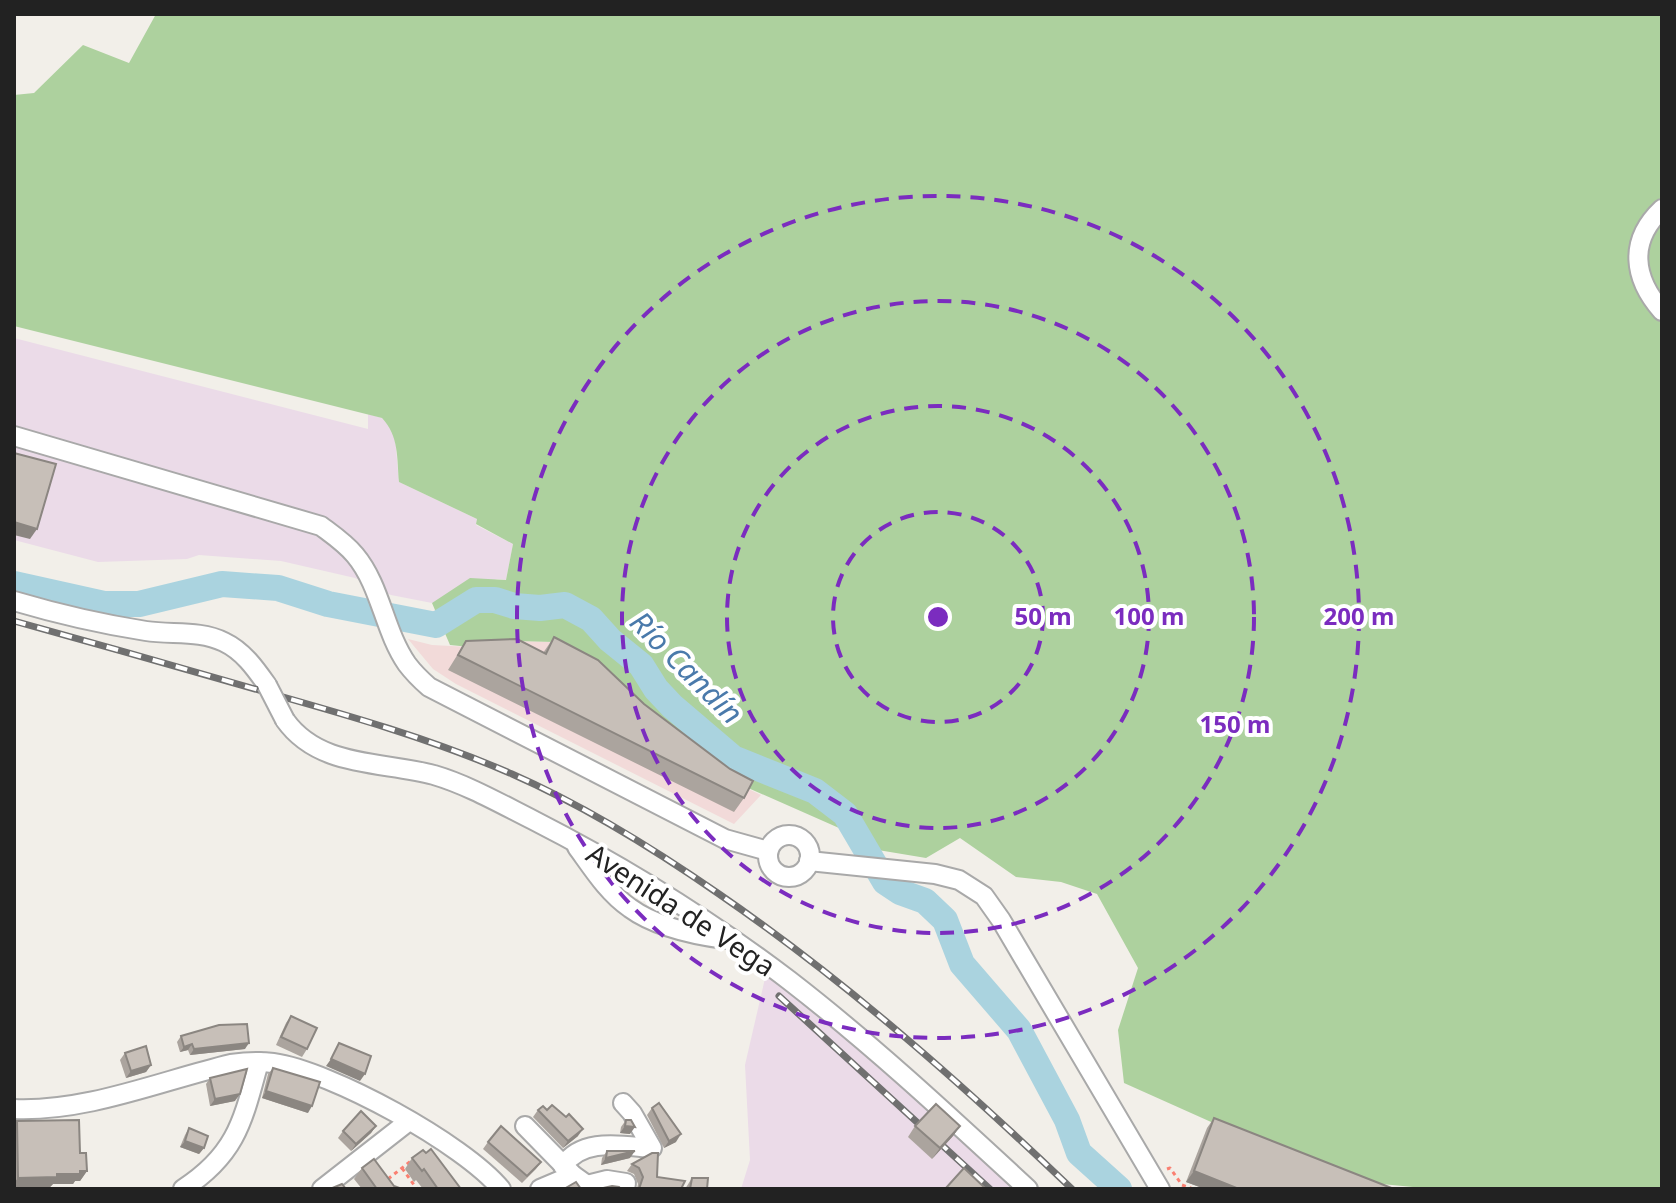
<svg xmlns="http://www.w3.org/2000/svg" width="1676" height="1203" font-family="'Noto Sans',sans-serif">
	<rect width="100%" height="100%" fill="#f2efe9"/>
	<!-- commercial -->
	<polygon fill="#f2dad9" points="408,639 432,645 470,647 516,641 554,642 730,780 761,795 734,824 456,684 433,669"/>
	<!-- industrial -->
	<g fill="#ebdbe8">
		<polygon points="14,338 368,429 368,414 382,418 392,428 395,437 399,482 477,519 476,525 513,544 506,580 497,579 432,603 391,595 355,578 281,561 199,555 187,559 98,562 14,540"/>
		<polygon points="766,974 871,1057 1016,1189 741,1189 750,1160 745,1065"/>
	</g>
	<!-- forest -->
	<path fill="#add19e" d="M156,14H1662V1189H1434L1371,1183L1229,1130L1124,1083L1118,1030L1138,968L1097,894L1061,882L1016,877L960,838L926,858L878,850L839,828L730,780L554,642L516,641L470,647L450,645L432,603L470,578L506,580L513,544L476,524L477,519L399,482C397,458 399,436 382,418L14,326V95L34,93L83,45L129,63Z"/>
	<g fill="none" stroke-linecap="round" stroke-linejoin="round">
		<!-- river -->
		<polyline stroke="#aad3df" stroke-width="26" points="14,584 104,604 139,604 222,584 278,588 328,604 436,625 476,600 495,600 514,606 540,608 565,605 591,619 610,640 641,665 656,689 672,706 733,758 815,791 845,814 885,882 900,892 925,901 945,920 962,964 1019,1030 1067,1120 1079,1153 1119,1189"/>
		<defs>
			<g id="minor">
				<path d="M1662,209C1628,241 1633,278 1662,311"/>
				<path d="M14,436L321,526C333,535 345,543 355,555C381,586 384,631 407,664C413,672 421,680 429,687L725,839L768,851"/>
				<path d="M14,601C58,614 101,624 146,631C172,635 200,630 224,642C243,651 255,668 267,685"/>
				<path d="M285,720C319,768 382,761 434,775C468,785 501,804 533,820C623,866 710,920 790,981C874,1046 951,1118 1028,1189"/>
				<circle cx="789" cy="856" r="21"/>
				<path d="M577,847C593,869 608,893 630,908C656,927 695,935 725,939"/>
				<polyline points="809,861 935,874 959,880 984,896 1001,920 1160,1189"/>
				<path d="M14,1109C87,1112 160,1081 231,1064C245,1062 259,1061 273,1063C331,1071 464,1144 501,1189"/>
				<polyline points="525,1126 573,1175 587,1185 585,1189"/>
				<path d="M563,1166C582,1137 622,1146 652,1148L632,1113L623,1103"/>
				<polyline points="587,1185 607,1180 626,1183 625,1189"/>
				<path d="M183,1189C237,1154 243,1120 259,1062"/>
				<polyline points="322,1189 409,1121"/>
				<polyline points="540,1189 573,1175"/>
			</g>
		</defs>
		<!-- minor casing -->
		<use href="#minor" stroke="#a9a9a9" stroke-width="22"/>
		<!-- path -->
		<g stroke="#fa8072" stroke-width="3" stroke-dasharray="4 4" stroke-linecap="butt">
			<polyline points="402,1168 417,1189"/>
			<polyline points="1167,1169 1170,1168 1182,1185 1193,1189"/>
			<polyline points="388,1179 412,1160"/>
		</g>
		<!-- minor -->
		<use href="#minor" stroke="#fff" stroke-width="18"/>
		<defs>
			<g id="rail">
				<path d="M14,621C97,644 179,667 262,691C347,715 432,739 512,774C585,806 654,849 719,894C847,982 960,1082 1072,1189"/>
				<polyline points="779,996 990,1189"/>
			</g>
		</defs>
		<!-- rail casing -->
		<use href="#rail" stroke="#707070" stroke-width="7"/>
		<!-- rail -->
		<use href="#rail" stroke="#fff" stroke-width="4" stroke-dasharray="12" stroke-linecap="butt"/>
		<defs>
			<polyline id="minor-bridge" points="267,685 285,720"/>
		</defs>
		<!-- minor-bridge casing -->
		<use href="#minor-bridge" stroke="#a9a9a9" stroke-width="22" stroke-linecap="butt"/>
		<!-- minor-bridge -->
		<use href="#minor-bridge" stroke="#fff" stroke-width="18"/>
	</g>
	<!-- wall -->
	<g fill="#aba49e">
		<polygon points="554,637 644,704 744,798 734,812 448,670 466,641 543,653"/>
		<polygon points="291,1016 307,1049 302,1057 276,1045 286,1023"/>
		<polygon points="181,1036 245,1049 190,1055 188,1050 180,1052 177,1042"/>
		<polygon points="125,1053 151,1065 146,1072 126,1078 120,1060"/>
		<polygon points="273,1068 308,1113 262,1098 268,1074"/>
		<polygon points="210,1078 235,1101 210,1106 206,1084"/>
		<polygon points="652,1108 676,1142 664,1148 647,1115"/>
		<polygon points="538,1110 578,1136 563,1148 533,1117"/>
		<polygon points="1214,1118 1394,1189 1205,1189 1186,1182 1207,1128"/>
		<polygon points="626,1120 630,1134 620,1133 621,1127"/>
		<polygon points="17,1121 80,1153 87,1171 80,1181 75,1181 73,1184 53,1184 50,1187 14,1188 14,1125"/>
		<polygon points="376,1126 371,1133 351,1151 338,1138 343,1131"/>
		<polygon points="915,1126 960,1126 953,1136 932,1159 908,1137"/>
		<polygon points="189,1128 204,1148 199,1154 180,1147 185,1135"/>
		<polygon points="488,1142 541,1162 536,1169 522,1183 483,1149"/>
		<polygon points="607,1151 630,1158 601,1165 602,1158"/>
		<polygon points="412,1158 461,1189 423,1189 416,1180 414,1182 405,1169"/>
		<polygon points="632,1164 657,1177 681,1189 637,1189 638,1184 634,1174 627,1171"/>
		<polygon points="362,1168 394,1186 402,1189 362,1189 354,1179"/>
		<polygon points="692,1178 707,1189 685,1189"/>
	</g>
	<!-- shaded-wall -->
	<g fill="#8b8681">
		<polygon points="14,522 37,529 30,539 14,535"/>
		<polygon points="249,1043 245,1049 190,1055 194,1049"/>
		<polygon points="192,1044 188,1050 180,1052 184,1047"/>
		<polygon points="331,1059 365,1074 360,1081 326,1066"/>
		<polygon points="151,1065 146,1072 126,1078 131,1071"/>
		<polygon points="266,1091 312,1106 308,1113 262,1098"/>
		<polygon points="240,1094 235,1101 210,1106 215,1099"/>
		<polygon points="376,1126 371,1133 351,1151 356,1144"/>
		<polygon points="625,1126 635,1127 630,1134 620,1133"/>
		<polygon points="960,1126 953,1136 932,1159 940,1148"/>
		<polygon points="583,1129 578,1136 563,1148 568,1141"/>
		<polygon points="681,1134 676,1142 664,1148 669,1141"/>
		<polygon points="185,1141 204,1148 199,1154 180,1147"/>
		<polygon points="635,1151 630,1158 601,1165 606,1158"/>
		<polygon points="87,1171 80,1181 75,1181 73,1184 53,1184 50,1187 14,1188 14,1183 18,1178"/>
		<polygon points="1194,1171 1239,1189 1205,1189 1186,1182"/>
	</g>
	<!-- building -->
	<g fill="#c7bfb8" stroke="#8b8681" stroke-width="2">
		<polygon points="14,453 56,464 37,529 14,522"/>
		<polygon points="554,637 598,660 644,704 730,769 753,781 744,798 458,655 466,641 517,639 546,654"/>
		<polygon points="291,1016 317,1028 307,1049 281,1037"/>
		<polygon points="247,1024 249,1043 194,1049 192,1044 184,1047 181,1036 219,1025"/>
		<polygon points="339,1043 371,1056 365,1074 331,1059"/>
		<polygon points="146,1046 151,1065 131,1071 125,1053"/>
		<polygon points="273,1068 320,1082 312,1106 266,1091"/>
		<polygon points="247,1069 240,1094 215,1099 210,1078"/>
		<polygon points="659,1103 681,1134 669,1141 652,1108"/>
		<polygon points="936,1104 960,1126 940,1148 915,1126"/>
		<polygon points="552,1105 566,1117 569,1114 583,1129 568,1141 538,1110 543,1106 547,1110"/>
		<polygon points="361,1111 376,1126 356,1144 343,1131"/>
		<polygon points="1214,1118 1394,1189 1239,1189 1194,1171"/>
		<polygon points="79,1120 80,1153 86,1153 87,1171 80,1171 80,1174 57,1174 57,1177 18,1178 17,1121"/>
		<polygon points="626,1120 631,1120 635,1127 625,1126"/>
		<polygon points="501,1126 541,1162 527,1176 488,1142"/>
		<polygon points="189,1128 208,1136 204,1148 185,1141"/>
		<polygon points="431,1149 461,1189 438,1189 424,1169 422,1171 412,1158 423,1150 426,1153"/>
		<polygon points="607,1151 635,1151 606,1158"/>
		<polygon points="652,1153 658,1153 657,1177 685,1181 681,1189 639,1189 643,1177 639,1168 632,1164"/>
		<polygon points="374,1159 394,1186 402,1189 377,1189 362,1168"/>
		<polygon points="964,1168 986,1189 945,1189"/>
		<polygon points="692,1178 708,1178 707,1189 690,1189"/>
		<polygon points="576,1182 581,1189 564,1189"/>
		<polygon points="342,1184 346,1189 330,1189"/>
		<polygon points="612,1186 619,1187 621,1189 603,1189 603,1188"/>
	</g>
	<!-- distance rings -->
	<g fill="none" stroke="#7b2cbf" stroke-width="4" stroke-dasharray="14 10">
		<circle cx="938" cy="617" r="105"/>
		<circle cx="938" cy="617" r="211"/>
		<circle cx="938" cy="617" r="316"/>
		<circle cx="938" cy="617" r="421"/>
	</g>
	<g text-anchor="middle" stroke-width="8" stroke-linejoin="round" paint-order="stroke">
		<!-- street labels -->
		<g font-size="28" fill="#222" stroke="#fff">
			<text transform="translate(681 910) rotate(33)" y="10">Avenida de Vega</text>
		</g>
		<!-- water labels -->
		<g font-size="30" font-style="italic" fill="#4a7aab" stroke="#fff">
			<text transform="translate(686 668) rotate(45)" y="10">Río Candín</text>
		</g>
	</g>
	<circle cx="938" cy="617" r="12" fill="#7b2cbf" stroke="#fff" stroke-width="4"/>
	<g font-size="24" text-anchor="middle" font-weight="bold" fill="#7b2cbf" stroke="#fff" stroke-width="8" stroke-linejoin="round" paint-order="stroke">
		<text x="1043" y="625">50 m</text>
		<text x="1149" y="625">100 m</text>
		<text x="1359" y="625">200 m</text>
		<text x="1235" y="733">150 m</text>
	</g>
	<!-- border -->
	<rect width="1676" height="1203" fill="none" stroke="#222222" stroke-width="32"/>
</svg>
